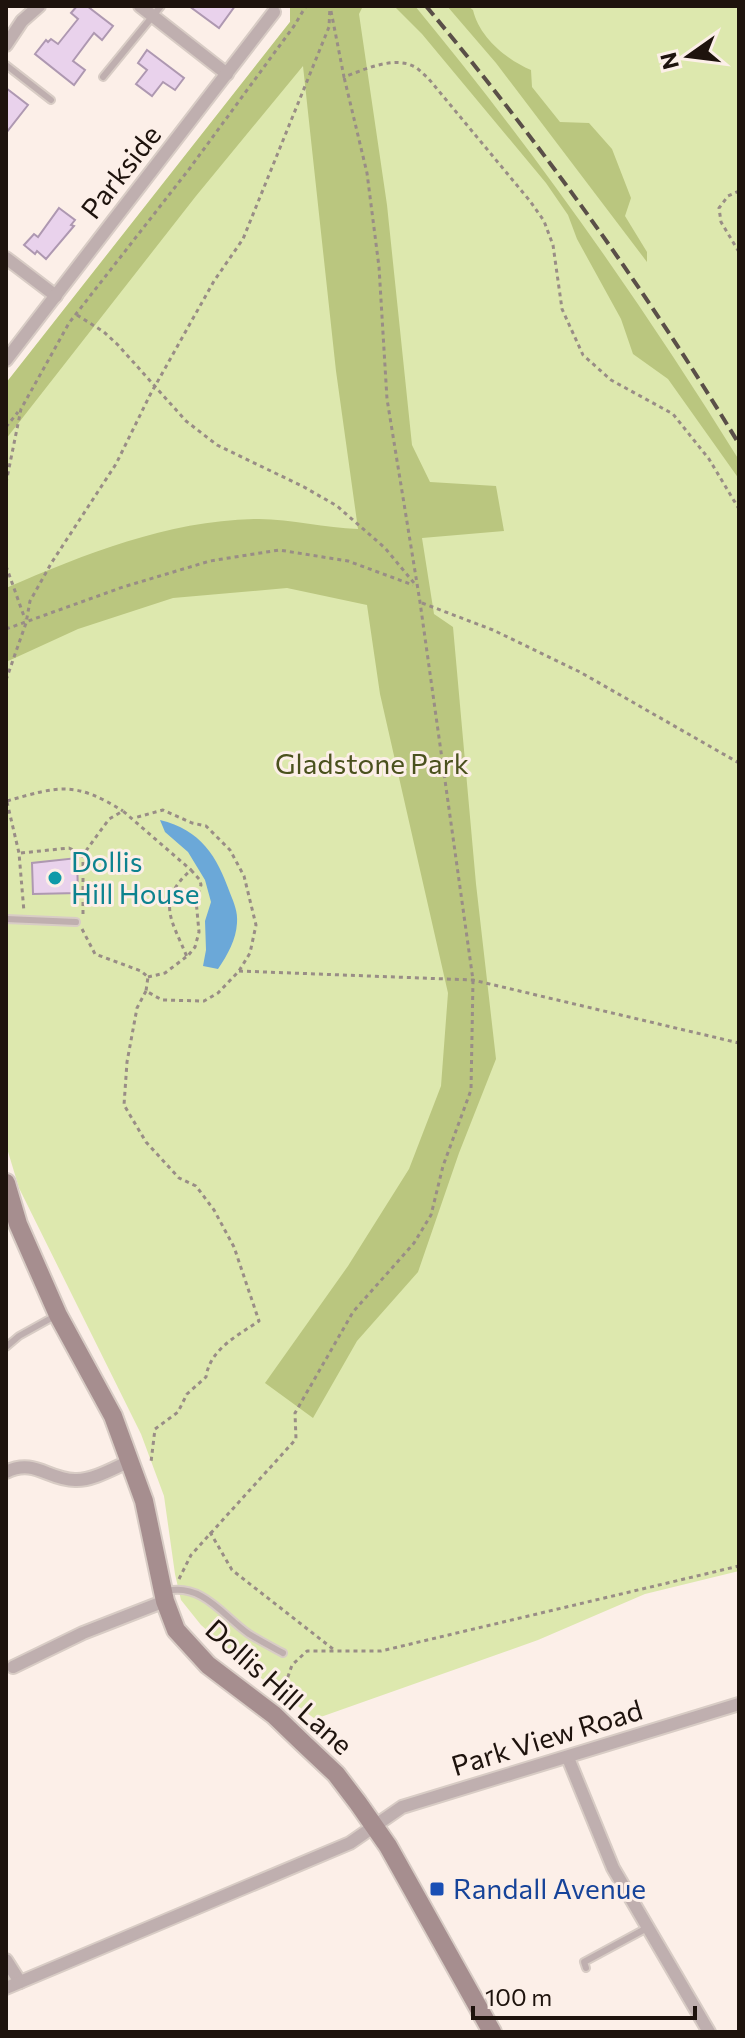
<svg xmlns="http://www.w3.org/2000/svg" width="745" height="2038" font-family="Commissioner,sans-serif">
	<rect width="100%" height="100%" fill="#fcefe8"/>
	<!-- green -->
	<polygon fill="#dde8ae" points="290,6 739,6 739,1571 645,1594 538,1640 315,1719 261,1678 201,1625 181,1600 175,1574 164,1496 141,1434 19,1188 6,1145 6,383 290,22"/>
	<!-- forest -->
	<g fill="#bac67f">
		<path d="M290,6H363L359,14L387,205L412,445L430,482L496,486L504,531L422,538L434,614L453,627L476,884L496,1059L459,1153L418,1272L357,1341L313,1418L265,1383L348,1266L409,1169L441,1086L448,993L380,694L367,605L287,588L173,598L78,629L6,662V588C85,554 167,521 254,519C288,518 324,528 358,529L336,371L303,66L196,196L6,439V383L290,22Z"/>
		<path d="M394,6H415C534,150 641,302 739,460V479L668,379L633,354L621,319L577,239L568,215L546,183L422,34Z"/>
		<path d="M447,6H468L473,10C479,37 507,60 531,70L532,87L560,122L589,123L612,149L631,198L625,216L647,252V262L496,63Z"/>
	</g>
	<!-- water -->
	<path fill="#6ba8d8" d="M160,820C201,830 217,856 230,893C234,903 238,912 237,923C236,940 228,954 218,969L203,966L206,950L205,921L211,902L205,880L188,852L165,832Z"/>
	<!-- building -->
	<g fill="#e9d2ec" stroke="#ae98b1" stroke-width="2">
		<polygon points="77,6 87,6 113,26 102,40 94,33 73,61 85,70 74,85 35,54 46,40 48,42 51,39 58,44 78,19 71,13"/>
		<polygon points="189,6 235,6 219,28"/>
		<polygon points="147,50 184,78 175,90 163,82 152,96 136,84 147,70 138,63"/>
		<polygon points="6,88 28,105 6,133"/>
		<polygon points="59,208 75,220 71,225 74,226 46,259 37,251 35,254 24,245 34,234 38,237"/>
		<polygon points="77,858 78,893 33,894 32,863"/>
	</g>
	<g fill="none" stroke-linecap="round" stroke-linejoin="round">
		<defs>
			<g id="lane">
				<polyline points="6,65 51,100"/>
				<polyline points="103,77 161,6"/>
				<polyline points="6,919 76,922"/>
				<polyline points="6,1347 19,1336 55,1316"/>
				<path d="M167,1591C203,1583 224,1617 249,1634C260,1641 272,1647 283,1653"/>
				<polyline points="586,1968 584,1962 647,1928"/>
			</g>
			<g id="street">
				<polyline points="140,6 227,74"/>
				<polyline points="6,45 22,21 39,6"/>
				<polyline points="6,258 56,296"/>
				<polyline points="6,360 274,12"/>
				<path d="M6,1472C35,1458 48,1480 75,1480C92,1481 114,1468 130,1461"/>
				<polyline points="13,1667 83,1633 165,1601"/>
				<polyline points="568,1758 613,1868 709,2032"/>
				<polyline points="6,1960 20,1982"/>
				<polyline points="6,1988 350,1843 402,1807 739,1704"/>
			</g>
			<polyline id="secondary" points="6,1183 18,1224 58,1315 113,1416 144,1501 165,1601 176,1630 208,1665 274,1715 302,1742 336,1774 358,1803 388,1846 492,2032"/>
		</defs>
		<!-- lane casing -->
		<use href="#lane" stroke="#d8ccc5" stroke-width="10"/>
		<!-- street casing -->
		<use href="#street" stroke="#d8ccc5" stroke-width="16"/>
		<!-- secondary casing -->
		<use href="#secondary" stroke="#d8ccc5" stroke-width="22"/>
		<!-- path -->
		<g stroke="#998d86" stroke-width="3" stroke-dasharray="4 4" stroke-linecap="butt">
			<path d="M331,11L344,77C363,70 393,56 413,66C418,68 423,74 428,78L530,201L544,221L553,245L562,309L583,355L611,380L673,414L709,459L739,509"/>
			<polyline points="739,191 728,196 719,208 721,222 739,252"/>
			<polyline points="77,315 104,332 118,345 186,421 217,445 304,487 337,506 385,548 414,583"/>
			<polyline points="6,427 18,412"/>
			<polyline points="6,483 21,409 69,323 190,168 294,26 306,6"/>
			<polyline points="6,566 25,619"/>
			<polyline points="422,603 493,630 580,672 739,763"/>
			<polyline points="6,629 123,587 210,561 279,550 348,561 413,585"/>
			<polyline points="6,680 26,623 30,601 52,562 116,464 150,395 214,281 243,239 329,27 330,6"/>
			<path d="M6,793L7,801C59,786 75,781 123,811"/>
			<polyline points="7,802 19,853 24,912"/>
			<polyline points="21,853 69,848 83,855"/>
			<path d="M191,870L200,880L201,885L196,900L199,932L195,947L187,957C172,920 155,902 191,870Z"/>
			<polyline points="83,914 83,855 109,819 123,811 191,870"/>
			<polyline points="82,929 95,954 141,971 148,977 146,991 162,1000 204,1001 218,993 239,971 250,953 256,925 244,876 230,850 206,826 192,823 163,810 134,818"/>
			<polyline points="239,971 473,980 739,1043"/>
			<polyline points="148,977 165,973 186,957"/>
			<path d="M146,991L137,1008L127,1062L124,1105L146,1142L179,1178L196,1186L214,1210L234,1247L259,1321C237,1336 210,1349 206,1377L187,1394L178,1412L155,1429L151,1462"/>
			<polyline points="210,1532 232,1570 333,1649"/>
			<polyline points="179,1579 191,1555 296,1439 295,1413 353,1312 414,1243 431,1215 443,1166 471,1090 473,980 420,602 387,399 379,267 367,173 344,77"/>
			<polyline points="280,1700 292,1665 307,1651 381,1651 739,1566"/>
		</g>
		<!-- lane -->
		<use href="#lane" stroke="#bfafaf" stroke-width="6"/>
		<!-- street -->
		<use href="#street" stroke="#bfafaf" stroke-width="12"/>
		<!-- secondary -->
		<use href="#secondary" stroke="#a68e8f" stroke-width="18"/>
		<!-- rail -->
		<path stroke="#5a4f48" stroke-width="4" stroke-dasharray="12 6" stroke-linecap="butt" d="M426,6C541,144 646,290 739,444"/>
	</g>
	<!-- markers -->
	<circle fill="#0f9aa8" stroke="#fcefe8" stroke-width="3" cx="55" cy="878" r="8"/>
	<rect fill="#1a4fb4" stroke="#fcefe8" stroke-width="3" x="429" y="1881" width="16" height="16" rx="4"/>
	<g text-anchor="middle" stroke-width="6" stroke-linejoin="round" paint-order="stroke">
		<!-- street labels -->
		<g font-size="28" fill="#1e130d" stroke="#fcefe8">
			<text transform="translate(121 172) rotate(-52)" y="10">Parkside</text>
			<text transform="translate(279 1687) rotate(42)" y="10">Dollis Hill Lane</text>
			<text transform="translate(547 1738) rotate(-17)" y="10">Park View Road</text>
		</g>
		<!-- park labels -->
		<g font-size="28" fill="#4a511d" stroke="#fcefe8">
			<text x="372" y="774">Gladstone Park</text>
		</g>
		<!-- culture labels -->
		<g font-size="28" fill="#0d838f" stroke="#fcefe8" text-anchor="start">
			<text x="71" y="872">Dollis<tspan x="71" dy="32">Hill House</tspan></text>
		</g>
		<!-- transit labels -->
		<g font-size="28" fill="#164399" stroke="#fcefe8" text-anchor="start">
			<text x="453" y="1899">Randall Avenue</text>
		</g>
	</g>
	<!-- border -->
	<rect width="745" height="2038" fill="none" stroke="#1e130d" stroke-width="16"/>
	<!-- north arrow -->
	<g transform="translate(689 56) rotate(256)" stroke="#fcefe8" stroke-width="6" paint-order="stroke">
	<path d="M0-6L14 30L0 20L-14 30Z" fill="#1e130d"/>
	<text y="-12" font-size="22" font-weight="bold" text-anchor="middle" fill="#1e130d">N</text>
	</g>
	<!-- scale -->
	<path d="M473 2006v12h222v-12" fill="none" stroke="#1e130d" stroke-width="4"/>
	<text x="485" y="2006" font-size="24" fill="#1e130d" stroke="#fcefe8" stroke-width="6" paint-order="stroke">100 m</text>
</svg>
